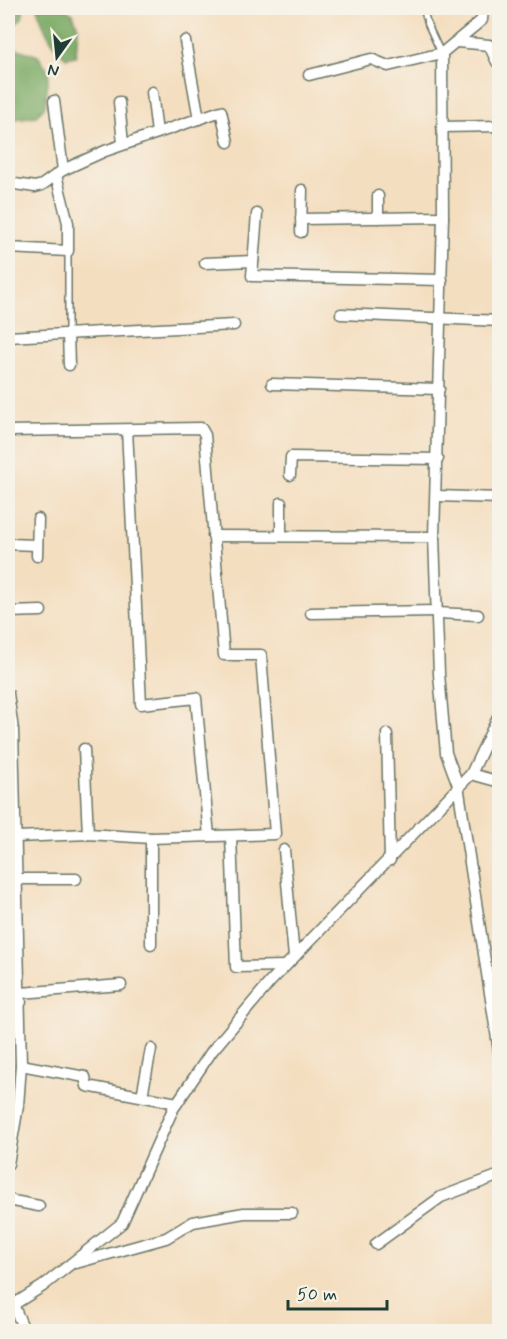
<svg xmlns="http://www.w3.org/2000/svg" width="507" height="1339" font-family="Mynerve,sans-serif">
	<rect width="100%" height="100%" fill="#f7f3e8"/>
	<filter id="ink" filterUnits="userSpaceOnUse"><feTurbulence type="fractalNoise" baseFrequency=".0167" numOctaves="2"/><feDisplacementMap in="SourceGraphic" scale="12" xChannelSelector="R" yChannelSelector="G"/><feConvolveMatrix kernelMatrix="1 2 1 2 8 2 1 2 1" color-interpolation-filters="sRGB"/></filter>
	<filter id="wash" filterUnits="userSpaceOnUse"><feTurbulence type="fractalNoise" baseFrequency=".008" numOctaves="4" result="noise"/><feDisplacementMap in="SourceGraphic" scale="24" xChannelSelector="R" yChannelSelector="G"/><feGaussianBlur stdDeviation="1.35" result="paint"/><feColorMatrix in="noise" values="0 0 0 0 0 0 0 0 0 0 0 0 0 0 0 0 0 1.4 0 .05"/><feComposite in="paint" operator="in"/></filter>
	<g filter="url(#wash)">
		<rect width="100%" height="100%" fill="#f4dec0"/>
		<!-- forest -->
		<g fill="#78a862" stroke="#4c724b" stroke-width="1.5">
			<polygon points="8,8 24,8 22,18 14,26 8,25"/>
			<path d="M37,8H63L73,14L78,27L76,56L66,58C50,43 44,28 37,8Z"/>
			<polygon points="12,47 38,56 49,71 45,106 36,116 8,120 8,49"/>
		</g>
	</g>
	<g filter="url(#ink)">
		<g fill="none" stroke-linecap="round" stroke-linejoin="round">
			<defs>
				<g id="lane">
					<polyline points="423,8 428,25 441,53"/>
					<polyline points="68,251 68,333"/>
				</g>
				<g id="street">
					<polyline points="483,8 482,20 442,53 443,217 434,537 439,674 446,753 458,785 500,1058"/>
					<polyline points="185,41 199,119"/>
					<polyline points="457,42 489,45 497,62"/>
					<polyline points="309,75 371,59 388,66 442,53"/>
					<polyline points="152,92 157,133"/>
					<polyline points="54,101 63,170"/>
					<polyline points="119,102 123,144"/>
					<polyline points="442,127 500,126"/>
					<polyline points="8,183 35,187 42,185 63,170 105,151 221,111 228,142"/>
					<polyline points="257,214 252,276 442,280"/>
					<polyline points="378,218 378,196"/>
					<polyline points="301,219 443,217"/>
					<polyline points="301,232 302,190"/>
					<polyline points="8,248 68,251 68,223 56,175"/>
					<polyline points="205,263 253,261"/>
					<polyline points="341,314 500,321"/>
					<polyline points="68,334 69,365"/>
					<polyline points="8,337 234,325"/>
					<polyline points="272,384 439,389"/>
					<polyline points="127,430 141,704 196,698 209,836"/>
					<polyline points="8,431 201,428 205,435 224,655 261,655 275,834 151,838 88,834 17,837"/>
					<polyline points="290,475 291,457 438,459"/>
					<polyline points="437,496 500,498"/>
					<polyline points="213,536 434,537"/>
					<polyline points="281,536 281,503"/>
					<polyline points="8,544 37,545"/>
					<polyline points="37,556 38,519"/>
					<polyline points="8,612 41,611"/>
					<polyline points="311,613 437,611"/>
					<polyline points="437,613 478,615"/>
					<polyline points="8,694 13,730 21,1065 18,1106 8,1164"/>
					<polyline points="387,734 390,860"/>
					<polyline points="84,749 88,834"/>
					<polyline points="471,774 500,782"/>
					<polyline points="231,836 236,967 285,966"/>
					<polyline points="151,838 151,944"/>
					<polyline points="284,850 294,957"/>
					<polyline points="18,879 76,879"/>
					<polyline points="21,993 121,985"/>
					<polyline points="8,1003 21,1002"/>
					<polyline points="21,1065 85,1077 87,1086 177,1103"/>
					<polyline points="142,1096 151,1049"/>
					<polyline points="8,1200 39,1206"/>
					<polyline points="376,1244 441,1197 500,1175"/>
					<polyline points="76,1263 166,1238 193,1222 244,1213 292,1213"/>
					<polyline points="8,1293 25,1332"/>
					<polyline points="8,1308 43,1286 122,1223 173,1109 212,1051 270,982 471,774 500,713"/>
				</g>
			</defs>
			<!-- lane casing -->
			<use href="#lane" stroke="#6a7565" stroke-width="8"/>
			<!-- street casing -->
			<use href="#street" stroke="#6a7565" stroke-width="13"/>
			<!-- lane -->
			<use href="#lane" stroke="#fff" stroke-width="5"/>
			<!-- street -->
			<use href="#street" stroke="#fff" stroke-width="10"/>
		</g>
	</g>
	<!-- margin -->
	<rect width="507" height="1339" fill="none" stroke="#f7f3e8" stroke-width="30"/>
	<!-- north arrow -->
	<g transform="translate(57 57) rotate(195)" stroke="#f7f3e8" stroke-width="4.5" paint-order="stroke">
	<path d="M0-4.5L10 22L0 15L-10 22Z" fill="#1f3d34"/>
	<text y="-9" font-size="16" font-weight="bold" text-anchor="middle" fill="#1f3d34">N</text>
	</g>
	<!-- scale -->
	<path d="M288 1300v9h99v-9" fill="none" stroke="#1f3d34" stroke-width="3"/>
	<text x="297" y="1300" font-size="18" fill="#1f3d34" stroke="#f7f3e8" stroke-width="4.5" paint-order="stroke">50 m</text>
</svg>
